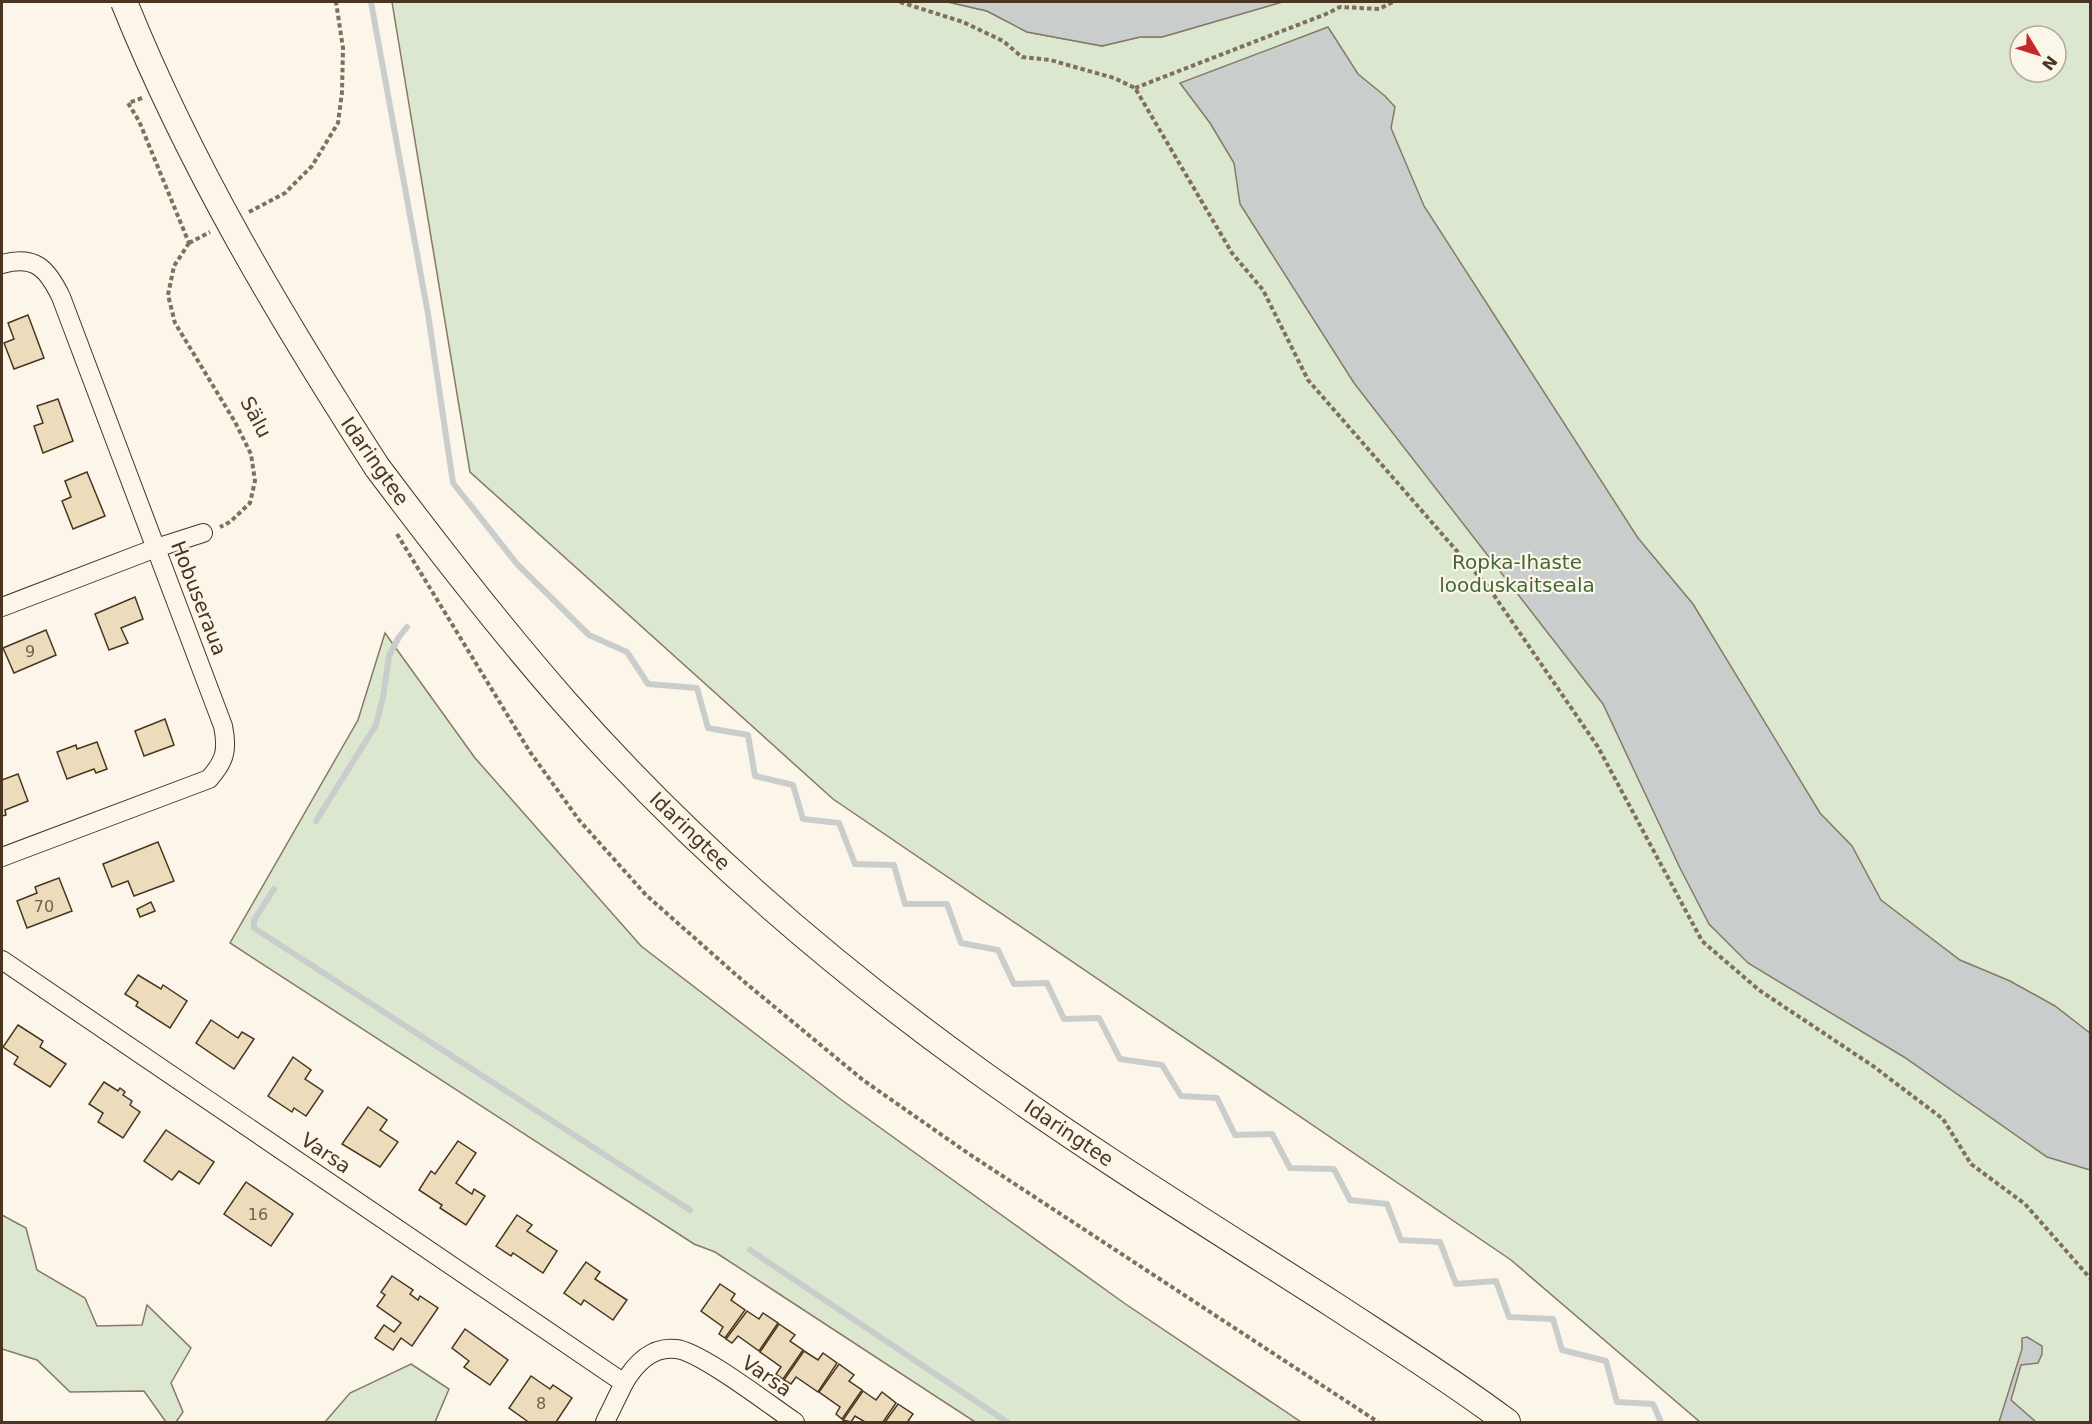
<svg xmlns="http://www.w3.org/2000/svg" width="2092" height="1424" font-family="'DejaVu Sans',sans-serif">
	<rect width="100%" height="100%" fill="#fbf6e9"/>
	<!-- green -->
	<g fill="#dce7d0" stroke="#887966" stroke-width="1.5" fill-rule="evenodd">
		<path d="M392,2H948L987,11L1027,32L1102,46L1140,37H1162L1282,2H2090V1422H1700L1511,1260L833,799L470,472ZM2020,36H2056V72H2020Z"/>
		<polygon points="385,633 475,758 641,946 843,1101 1124,1303 1301,1422 975,1422 715,1252 694,1244 230,943 358,720"/>
		<polygon points="2,1215 26,1228 37,1270 85,1298 97,1326 142,1325 147,1305 191,1348 171,1383 183,1412 176,1422 166,1422 144,1391 70,1392 37,1360 2,1349"/>
		<polygon points="411,1364 449,1389 435,1422 325,1422 350,1393"/>
	</g>
	<!-- water -->
	<g fill="#c9cecd" stroke="#887966" stroke-width="1.5">
		<polygon points="948,2 1282,2 1162,37 1140,37 1102,46 1027,32 987,11"/>
		<polygon points="1328,27 1358,74 1385,96 1395,107 1391,128 1424,206 1638,538 1693,604 1820,813 1852,846 1881,900 1960,960 2010,981 2055,1006 2090,1033 2090,1170 2047,1157 1904,1057 1748,963 1709,924 1680,868 1603,704 1354,383 1240,204 1234,163 1210,123 1180,83"/>
		<polygon points="2027,1337 2042,1346 2042,1354 2038,1363 2021,1365 2011,1400 2036,1422 1999,1422 2022,1349 2022,1338"/>
	</g>
	<g fill="none" stroke-linecap="round" stroke-linejoin="round">
		<!-- stream -->
		<g stroke="#c9cecd" stroke-width="6">
			<polyline points="371,2 428,314 453,483 517,564 589,635 627,652 648,684 697,688 708,728 748,735 755,776 793,785 803,819 839,823 855,864 894,865 905,904 947,904 961,943 998,950 1014,984 1047,983 1064,1019 1099,1018 1120,1059 1162,1065 1181,1096 1217,1098 1235,1135 1272,1134 1290,1168 1334,1169 1350,1200 1387,1204 1401,1240 1440,1242 1456,1284 1496,1281 1509,1317 1553,1319 1562,1350 1606,1361 1617,1402 1653,1404 1661,1422"/>
			<polyline points="316,821 376,725 383,697 389,656 399,637 407,627"/>
			<polyline points="274,889 254,920 254,928 690,1210"/>
			<polyline points="750,1250 1007,1422"/>
		</g>
	</g>
	<!-- building -->
	<g fill="#ecdcbc" stroke="#4a3520" stroke-width="1.5">
		<polygon points="28,315 44,358 14,369 4,343 14,339 8,323"/>
		<polygon points="58,399 73,441 43,453 34,426 43,423 37,406"/>
		<polygon points="87,472 105,516 73,529 62,501 71,497 65,481"/>
		<polygon points="135,597 143,619 121,628 128,643 109,650 95,614"/>
		<polygon points="46,630 56,655 14,673 3,648"/>
		<polygon points="165,719 174,745 144,756 135,731"/>
		<polygon points="97,742 107,769 96,773 94,769 67,779 57,752 76,745 77,749"/>
		<polygon points="18,774 28,801 5,810 6,815 2,816 2,780"/>
		<polygon points="158,842 174,881 134,896 128,881 112,887 103,864"/>
		<polygon points="59,878 72,911 27,928 17,901 37,893 35,887"/>
		<polygon points="151,902 155,911 140,917 137,909"/>
		<polygon points="138,975 161,989 163,985 187,1001 170,1028 136,1006 138,1002 125,994"/>
		<polygon points="211,1020 238,1038 242,1032 254,1039 234,1069 196,1043"/>
		<polygon points="18,1025 43,1041 40,1047 66,1064 50,1087 14,1064 18,1057 3,1047"/>
		<polygon points="293,1057 311,1070 305,1079 323,1091 306,1116 294,1108 292,1112 268,1096"/>
		<polygon points="104,1082 118,1091 120,1088 125,1092 123,1095 132,1101 130,1105 140,1112 123,1138 98,1122 103,1113 89,1104"/>
		<polygon points="368,1107 387,1120 380,1130 398,1142 380,1167 342,1144"/>
		<polygon points="166,1130 214,1162 199,1184 179,1171 172,1180 144,1161"/>
		<polygon points="458,1141 476,1153 456,1183 472,1194 474,1189 485,1196 466,1225 440,1208 442,1205 419,1190 431,1171 435,1174"/>
		<polygon points="246,1182 293,1214 271,1246 224,1214"/>
		<polygon points="517,1215 532,1225 527,1231 557,1251 543,1273 513,1253 511,1256 496,1246"/>
		<polygon points="586,1262 600,1272 595,1279 627,1300 613,1320 584,1300 581,1305 564,1293"/>
		<polygon points="392,1276 413,1290 410,1294 418,1300 420,1296 438,1308 412,1346 401,1338 393,1350 375,1338 384,1325 394,1332 401,1323 377,1306 385,1295 381,1292"/>
		<polygon points="720,1284 735,1294 731,1300 745,1310 725,1338 719,1334 723,1327 701,1311"/>
		<polygon points="747,1311 759,1319 763,1313 778,1323 759,1351 738,1336 732,1343 726,1339"/>
		<polygon points="779,1324 795,1335 790,1341 803,1350 783,1379 776,1374 781,1367 760,1352"/>
		<polygon points="465,1329 508,1360 490,1385 464,1367 469,1361 452,1348"/>
		<polygon points="804,1351 818,1360 823,1353 837,1363 818,1392 796,1377 791,1384 784,1380"/>
		<polygon points="839,1364 854,1375 849,1381 862,1390 842,1419 836,1414 840,1407 819,1392"/>
		<polygon points="531,1376 550,1389 553,1385 572,1398 556,1422 526,1422 527,1421 509,1408"/>
		<polygon points="863,1391 876,1400 882,1392 896,1403 883,1422 865,1422 855,1416 851,1422 843,1420"/>
		<polygon points="898,1404 913,1414 908,1421 910,1422 885,1422"/>
	</g>
	<g fill="none" stroke-linecap="round" stroke-linejoin="round">
		<defs>
			<g id="street">
				<path d="M2,264C35,255 47,268 61,297L223,726C228,750 225,761 209,779L2,857"/>
				<polyline points="2,607 156,548 203,533"/>
				<polyline points="2,960 624,1383 605,1422"/>
				<path d="M624,1383C635,1364 652,1346 676,1349C700,1351 771,1406 795,1422"/>
			</g>
			<path id="secondary" d="M377,467C437,547 498,626 564,701C686,840 827,962 977,1070C1092,1153 1214,1228 1334,1305C1392,1343 1451,1380 1507,1422"/>
		</defs>
		<!-- street casing -->
		<use href="#street" stroke="#4a3520" stroke-width="20"/>
		<!-- secondary casing -->
		<use href="#secondary" stroke="#4a3520" stroke-width="28"/>
		<!-- path -->
		<g stroke="#7f6f5c" stroke-width="4" stroke-dasharray="4.5 3" stroke-linecap="butt">
			<polyline points="900,2 963,22 1003,41 1022,57 1050,60 1114,78 1135,88 1232,253 1263,290 1308,380 1489,588 1598,747 1702,941 1759,990 1873,1066 1943,1119 1971,1164 2025,1204 2090,1278"/>
			<polyline points="1135,88 1326,14 1340,7 1379,9 1393,2"/>
			<polyline points="142,98 128,103 139,121 189,243"/>
			<polyline points="249,212 285,193 312,166 338,123 342,92 343,48 336,2"/>
			<polyline points="189,243 174,266 168,295 175,323 235,422 251,454 255,481 250,503 230,522 220,527"/>
			<polyline points="189,243 210,232"/>
			<polyline points="397,534 530,752 579,820 646,895 742,980 863,1080 969,1154 1378,1422"/>
		</g>
		<!-- street -->
		<use href="#street" stroke="#fbf6e9" stroke-width="18"/>
		<!-- secondary -->
		<use href="#secondary" stroke="#fbf6e9" stroke-width="26"/>
		<defs>
			<path id="secondary-bridge" d="M124,2C190,166 281,318 377,467"/>
		</defs>
		<!-- secondary-bridge casing -->
		<use href="#secondary-bridge" stroke="#4a3520" stroke-width="28" stroke-linecap="butt"/>
		<!-- secondary-bridge -->
		<use href="#secondary-bridge" stroke="#fbf6e9" stroke-width="26"/>
	</g>
	<g text-anchor="middle" stroke-width="4.5" stroke-linejoin="round" paint-order="stroke">
		<!-- number labels -->
		<g font-size="16" fill="#725f47">
			<text x="30" y="657">9</text>
			<text x="44" y="912">70</text>
			<text x="258" y="1220">16</text>
			<text x="541" y="1409">8</text>
		</g>
		<!-- street labels -->
		<g font-size="20" fill="#4a3520" stroke="#fbf6e9">
			<text transform="translate(256 417) rotate(62)" y="7">Sälu</text>
			<text transform="translate(375 461) rotate(55)" y="7">Idaringtee</text>
			<text transform="translate(199 598) rotate(69)" y="7">Hobuseraua</text>
			<text transform="translate(690 831) rotate(44)" y="7">Idaringtee</text>
			<text transform="translate(1069 1133) rotate(34)" y="7">Idaringtee</text>
			<text transform="translate(326 1153) rotate(34)" y="7">Varsa</text>
			<text transform="translate(767 1376) rotate(35)" y="7">Varsa</text>
		</g>
		<!-- park labels -->
		<g font-size="20" fill="#436837" stroke="#fbf6e9">
			<text x="1517" y="569">Ropka-Ihaste<tspan x="1517" dy="23">looduskaitseala</tspan></text>
		</g>
	</g>
	<!-- border -->
	<rect width="2092" height="1424" fill="none" stroke="#4a3520" stroke-width="6"/>
	<!-- north arrow -->
	<g transform="translate(2038 54) rotate(128)"><circle r="28" fill="#fbf6e9" stroke="#b4a999" stroke-width="1.5"/>
	<path d="M0-4.5L10 22L0 15L-10 22Z" fill="#c62828"/>
	<text y="-9" font-size="16" font-weight="bold" text-anchor="middle" fill="#4a3520">N</text>
	</g>
</svg>
